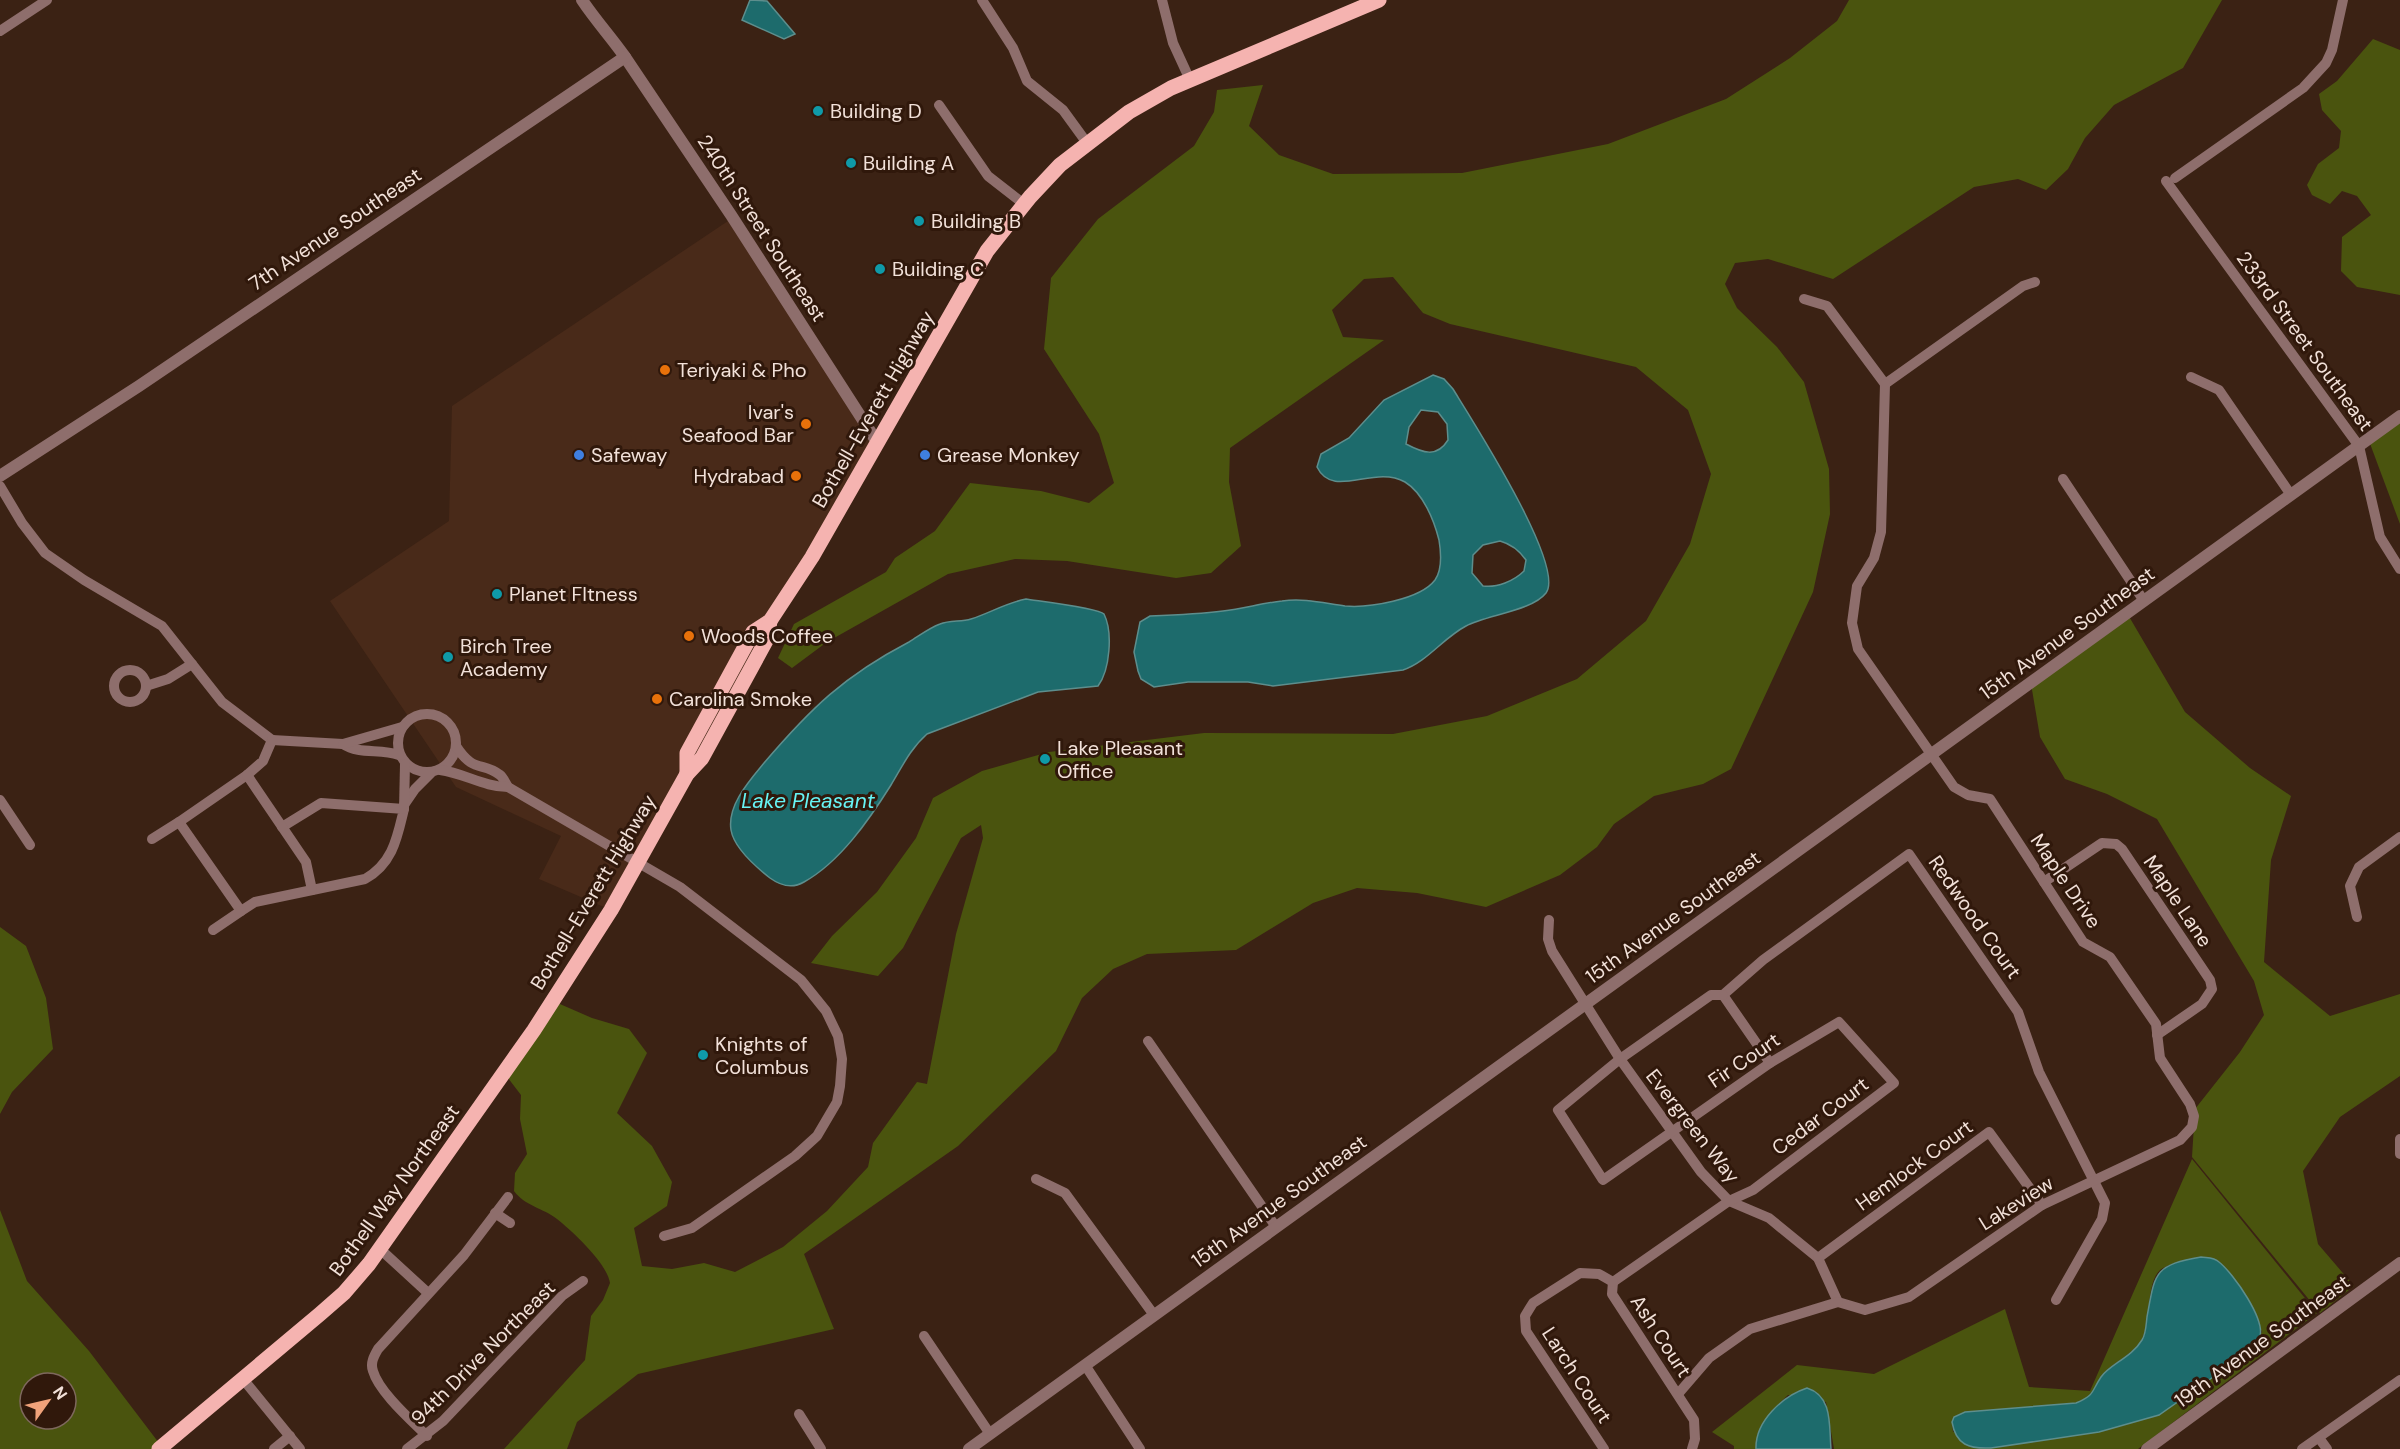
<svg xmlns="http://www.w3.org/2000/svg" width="2400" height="1449" font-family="'DM Sans',sans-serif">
	<rect width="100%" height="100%" fill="#3b2214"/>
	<!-- built -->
	<polygon fill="#492a19" points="728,221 877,442 611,910 539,879 561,836 456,787 330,601 449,521 452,406"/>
	<!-- forest -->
	<g fill="#4a540e" fill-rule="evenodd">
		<path d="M1849,0H2222L2183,68L2114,105L2085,138L2068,169L2046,190L2018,179L1974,187L1833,279L1768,259L1735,263L1725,284L1737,308L1777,347L1804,382L1829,469L1830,514L1813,592L1731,769L1703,784L1654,796L1614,824L1597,847L1560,875L1486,907L1417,893L1357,888L1313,903L1236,950L1147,954L1113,969L1082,998L1056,1051L958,1146L804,1254L834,1329L638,1374L577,1422L567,1449H504L585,1360L591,1316L603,1300L610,1283C607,1263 572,1231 557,1219C543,1208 525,1206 514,1191L515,1173L527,1154L520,1119L521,1095L505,1074L553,1001L592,1018L629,1029L647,1053L617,1113L652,1146L672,1182L667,1206L634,1228L642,1266L672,1269L704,1263L735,1272L783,1247L827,1211L868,1167L873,1143L917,1082L927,1084L956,934L983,838L981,825L961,838L903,948L878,976L811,963L832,936L877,892L916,838L933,798L982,771L1049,752L1204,733L1393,734L1487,716L1577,679L1646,621L1690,544L1711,474L1688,410L1636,367L1450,324L1423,313L1393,277L1364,279L1332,310L1343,337L1384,340L1230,448L1229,482L1241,546L1211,573L1176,578L1067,561L1015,559L948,574L827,642L792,668L778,658L794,624L886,572L895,558L935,531L970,483L1041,491L1089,503L1114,483L1099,434L1044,349L1051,278L1098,219L1194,146L1214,112L1217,90L1263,85L1249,126L1279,155L1333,174L1462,173L1608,144L1726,99L1790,58L1837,21Z"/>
		<polygon points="2373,39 2400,50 2400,295 2357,287 2341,271 2342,237 2371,215 2357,196 2342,191 2330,204 2312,195 2307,185 2318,164 2339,148 2341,131 2322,110 2319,94 2337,81"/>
		<polygon points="2400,419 2400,524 2369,441"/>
		<polygon points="2124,608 2185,712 2250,768 2291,796 2271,860 2264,962 2330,1016 2400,994 2400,1076 2340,1117 2303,1171 2318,1244 2354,1286 2320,1313 2192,1157 2195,1109 2240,1052 2264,1015 2254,981 2157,819 2107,794 2065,779 2040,737 2030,678"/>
		<polygon points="0,927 26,946 46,998 53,1049 12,1092 0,1114"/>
		<path d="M2192,1159L2317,1313L2138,1449H1834L1826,1402L1788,1395C1773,1409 1756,1428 1756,1449H1734V1446L1712,1432L1797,1365L1874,1374L2005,1309L2029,1387L2090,1391ZM2185,1260L2234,1281L2246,1296L2262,1332L2253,1344L2216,1375L1953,1432L1952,1422L1954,1417L1965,1412L2076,1403C2092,1397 2093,1391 2100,1378C2107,1366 2131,1356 2141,1341C2152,1324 2145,1277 2163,1268C2170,1264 2178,1263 2185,1260Z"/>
		<path d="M0,1210L27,1281L89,1351L162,1447L159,1449H0ZM30,1383H66V1419H30Z"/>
	</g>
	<!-- water -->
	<g fill="#1d6b6c" stroke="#5d8e8d" stroke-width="1.5" fill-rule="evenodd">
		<polygon points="750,0 767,1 795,34 784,39 742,20"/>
		<path d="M1433,375L1444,379L1453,389C1472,420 1566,566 1546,593C1532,611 1486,615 1466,626C1443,638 1427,662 1403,670L1273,686L1248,682H1188L1154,687L1141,679L1138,671L1134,652L1140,622L1150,616C1175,615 1199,614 1223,611C1243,609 1262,603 1282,601C1304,598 1323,603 1345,606C1368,608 1420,600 1435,580C1442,570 1441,552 1439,540C1434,520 1423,493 1405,482C1374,464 1333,500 1317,467L1321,454L1349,438L1384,400ZM1421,410L1438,412L1447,424L1448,440C1437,458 1423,453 1406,444L1409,427ZM1500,541C1511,544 1519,550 1526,560L1524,571C1514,581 1497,588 1483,586L1472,573L1473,555L1483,545Z"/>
		<path d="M1026,599C1038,601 1098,608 1104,614C1113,632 1110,670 1098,686L1038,692L927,734C910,749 902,767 891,785C869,820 840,862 804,882C792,889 781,886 770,878C756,867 734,848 731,830C727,805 750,780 764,763C811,708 844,676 909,642C919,636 929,628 940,624C950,620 961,622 971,619C990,613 1006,603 1026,599Z"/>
		<path d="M2201,1257C2208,1258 2214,1257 2219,1262C2233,1273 2268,1322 2259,1339L2216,1375L2159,1415L2099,1432L1991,1448C1969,1449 1956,1445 1952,1422L1954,1417L1965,1412L2076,1403C2095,1395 2091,1392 2101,1377C2109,1365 2132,1357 2142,1340C2146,1334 2146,1325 2147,1317C2155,1274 2153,1265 2201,1257Z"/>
		<path d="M1807,1388C1833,1396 1829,1426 1831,1449H1756C1755,1421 1783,1396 1807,1388Z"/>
	</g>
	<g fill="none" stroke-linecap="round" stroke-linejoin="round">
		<!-- minor -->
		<g stroke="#8e6e6c" stroke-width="10">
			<polyline points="982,0 1013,48 1027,81 1063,110 1087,143"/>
			<polyline points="1162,0 1173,43 1190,80"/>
			<polyline points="0,31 47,0"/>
			<polyline points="939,105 988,176 1024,204"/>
			<polyline points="2175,178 2303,88 2326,63 2332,50 2343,0"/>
			<polyline points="2166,181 2359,446 2380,537 2400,569"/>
			<polyline points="1804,299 1827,306 1885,384"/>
			<polyline points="2191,377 2219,390 2291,495"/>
			<polyline points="1885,384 2023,286 2035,282"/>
			<polyline points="2063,479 2144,601"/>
			<polyline points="0,486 22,523 45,553 84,580 162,626 222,702 272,740"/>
			<circle cx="130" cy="686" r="16"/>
			<polyline points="146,686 168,679 192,664"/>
			<circle cx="427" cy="743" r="29"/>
			<path d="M272,740L263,761L247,775L179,822L241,911L255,902L365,879C393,863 397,838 404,809L321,803L282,827"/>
			<path d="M272,740L343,744C360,755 380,748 399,755"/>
			<polyline points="343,744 402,727"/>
			<path d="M456,746C474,774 482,761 500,775C503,777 506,784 508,787L680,887L801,980L826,1011L838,1036L842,1059L840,1086L837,1102L817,1136L795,1156L692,1228L664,1236"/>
			<path d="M440,770C464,773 484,787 508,787"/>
			<polyline points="247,775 306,862 312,890"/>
			<polyline points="0,800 30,845"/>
			<polyline points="404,805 415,789 431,773"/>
			<polyline points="404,809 405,764"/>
			<polyline points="152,839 179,822"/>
			<polyline points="2044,882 2102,843 2116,844 2122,849 2210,980 2212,989 2202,1004 2157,1035"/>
			<polyline points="2357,917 2350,886 2359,867 2400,837"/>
			<polyline points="1549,920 1548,939 1552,951 1620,1059 1701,1172 1729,1201 1769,1218 1818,1258 1838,1302"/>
			<polyline points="213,930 241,911"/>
			<polyline points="1723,995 1763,960 1909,854 2018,1012 2039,1072 2105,1203 2102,1219 2056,1300"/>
			<polyline points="1723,995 1770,1063"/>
			<polyline points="1148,1041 1276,1227"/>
			<polyline points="2400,1139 2400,1154"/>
			<polyline points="1036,1179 1065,1193 1154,1315"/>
			<polyline points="495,1213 510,1223"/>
			<polyline points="380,1249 428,1293"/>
			<polyline points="1818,1258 1989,1132 2042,1205"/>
			<polyline points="1613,1282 1729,1201 1753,1190 1894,1083 1839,1022 1770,1063 1603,1180 1558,1110 1620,1059 1711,995 1723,995"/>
			<polyline points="1613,1282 1612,1294 1694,1420 1695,1439 1692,1449"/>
			<polyline points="1838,1302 1865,1310 1909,1297 2042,1205 2180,1140 2192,1127 2194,1116 2190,1104 2160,1058 2156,1024 2110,957 2083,942 1990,799 1968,795 1954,787 1858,649 1852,623 1857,586 1874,558 1881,532 1885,384"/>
			<polyline points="924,1336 990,1434"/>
			<polyline points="1085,1365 1140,1449"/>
			<polyline points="243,1379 300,1449"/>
			<polyline points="1678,1394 1709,1358 1750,1329 1838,1302"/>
			<polyline points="799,1414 821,1449"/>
			<path d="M427,1436C411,1420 379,1392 373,1371C370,1363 374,1356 378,1349L464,1255L508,1197"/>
			<polyline points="2319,1438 2327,1449"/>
			<polyline points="274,1449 290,1436"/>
			<polyline points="407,1449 443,1421 562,1296 583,1281"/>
			<polyline points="1604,1449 1526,1331 1525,1316 1533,1303 1580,1273 1599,1274 1613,1282"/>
			<polyline points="2302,1449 2400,1380"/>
		</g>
		<!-- tertiary -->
		<g stroke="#8e6e6c" stroke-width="12">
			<path d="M582,0C596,21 611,37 625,57L731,215L877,442"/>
			<polyline points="0,476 139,386 625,57"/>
			<polyline points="969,1449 2400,416"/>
			<polyline points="2147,1449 2400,1263"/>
		</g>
		<!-- primary -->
		<g stroke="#f5b3b0" stroke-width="15">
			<polyline points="687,774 687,753 753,632 770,621 812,557 987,251 1030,197 1060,165 1129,112 1171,88 1379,0"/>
			<polyline points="159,1449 320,1314 344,1293 369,1264 534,1030 611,910 687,774 702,758 767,639 770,621"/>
		</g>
	</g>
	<!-- markers -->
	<g fill="#0f9aa8" stroke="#30180b" stroke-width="2">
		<circle cx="818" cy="111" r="6"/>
		<circle cx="851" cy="163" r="6"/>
		<circle cx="919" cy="221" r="6"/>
		<circle cx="880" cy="269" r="6"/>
		<circle cx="497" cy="594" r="6"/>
		<circle cx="448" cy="657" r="6"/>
		<circle cx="1045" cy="759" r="6"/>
		<circle cx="703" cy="1055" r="6"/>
	</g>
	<g fill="#e8710a" stroke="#30180b" stroke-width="2">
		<circle cx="665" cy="370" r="6"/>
		<circle cx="806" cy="424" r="6"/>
		<circle cx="796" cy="476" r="6"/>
		<circle cx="689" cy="636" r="6"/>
		<circle cx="657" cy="699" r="6"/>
	</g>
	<g fill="#3f7fe0" stroke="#30180b" stroke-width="2">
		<circle cx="579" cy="455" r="6"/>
		<circle cx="925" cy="455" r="6"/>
	</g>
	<g text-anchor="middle" stroke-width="6" stroke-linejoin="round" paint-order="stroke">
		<!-- poi labels -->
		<g font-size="20" fill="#f2e1d9" stroke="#30180b" text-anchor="start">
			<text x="830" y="118">Building D</text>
			<text x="863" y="170">Building A</text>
			<text x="931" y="228">Building B</text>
			<text x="892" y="276">Building C</text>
			<text x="677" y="377">Teriyaki &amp; Pho</text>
			<text x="794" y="419" text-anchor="end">Ivar's<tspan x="794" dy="23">Seafood Bar</tspan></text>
			<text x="591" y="462">Safeway</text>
			<text x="937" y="462">Grease Monkey</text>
			<text x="784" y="483" text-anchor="end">Hydrabad</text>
			<text x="509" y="601">Planet FItness</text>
			<text x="701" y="643">Woods Coffee</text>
			<text x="460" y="653">Birch Tree<tspan x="460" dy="23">Academy</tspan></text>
			<text x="669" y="706">Carolina Smoke</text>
			<text x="1057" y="755">Lake Pleasant<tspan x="1057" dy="23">Office</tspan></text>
			<text x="715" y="1051">Knights of<tspan x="715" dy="23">Columbus</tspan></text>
		</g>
		<!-- street labels -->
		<g font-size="20" fill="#f2e1d9" stroke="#30180b">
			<text transform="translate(762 228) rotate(57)" y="7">240th Street Southeast</text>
			<text transform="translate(335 229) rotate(-34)" y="7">7th Avenue Southeast</text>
			<text transform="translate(2305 341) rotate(54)" y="7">233rd Street Southeast</text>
			<text transform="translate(873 409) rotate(-60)" y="7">Bothell-Everett Highway</text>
			<text transform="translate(2067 633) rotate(-36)" y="7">15th Avenue Southeast</text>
			<text transform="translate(2066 881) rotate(56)" y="7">Maple Drive</text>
			<text transform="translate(593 892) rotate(-59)" y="7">Bothell-Everett Highway</text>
			<text transform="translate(2178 901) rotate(56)" y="7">Maple Lane</text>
			<text transform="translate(1673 917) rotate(-36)" y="7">15th Avenue Southeast</text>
			<text transform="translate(1975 917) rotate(55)" y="7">Redwood Court</text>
			<text transform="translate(1744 1060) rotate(-34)" y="7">Fir Court</text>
			<text transform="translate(1820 1116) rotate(-37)" y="7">Cedar Court</text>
			<text transform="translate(1693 1126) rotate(52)" y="7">Evergreen Way</text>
			<text transform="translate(1914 1165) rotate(-36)" y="7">Hemlock Court</text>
			<text transform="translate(394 1190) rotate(-54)" y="7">Bothell Way Northeast</text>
			<text transform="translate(1279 1201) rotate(-36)" y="7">15th Avenue Southeast</text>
			<text transform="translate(2016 1203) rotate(-32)" y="7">Lakeview</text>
			<text transform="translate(1661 1336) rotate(57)" y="7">Ash Court</text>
			<text transform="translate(2262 1341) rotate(-36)" y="7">19th Avenue Southeast</text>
			<text transform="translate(483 1353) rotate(-45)" y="7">94th Drive Northeast</text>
			<text transform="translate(1577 1375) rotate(57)" y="7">Larch Court</text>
		</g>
		<!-- water labels -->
		<g font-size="21" font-style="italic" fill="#67f4f5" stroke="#30180b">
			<text x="808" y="808">Lake Pleasant</text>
		</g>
	</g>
	<!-- north arrow -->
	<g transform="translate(48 1401) rotate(56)"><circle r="28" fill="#30180b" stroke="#7e685d" stroke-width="1.5"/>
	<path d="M0-4.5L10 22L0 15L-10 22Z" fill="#f0a27a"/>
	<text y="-9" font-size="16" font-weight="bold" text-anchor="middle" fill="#f2e1d9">N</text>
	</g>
</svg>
